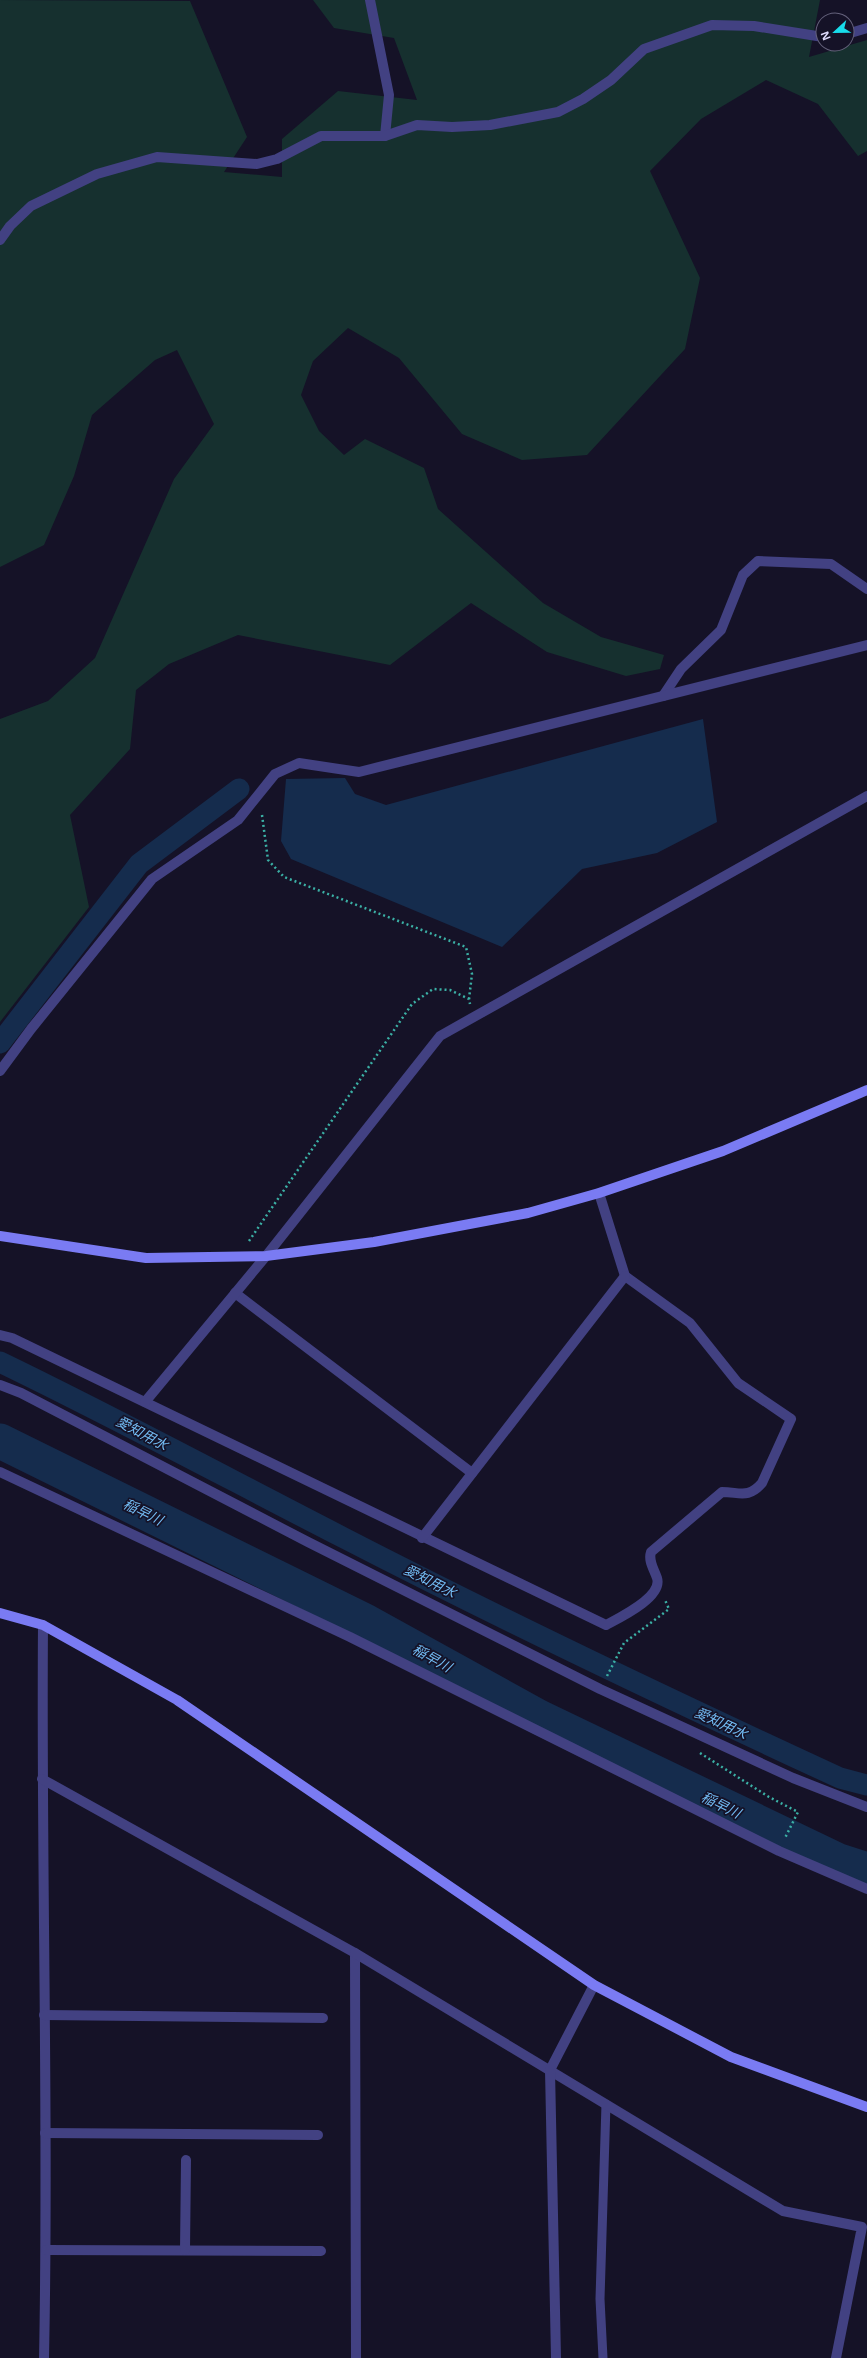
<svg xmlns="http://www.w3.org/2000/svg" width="867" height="2358" font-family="'Noto Sans','Noto Sans JP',sans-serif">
	<rect width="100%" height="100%" fill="#151227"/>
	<!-- green -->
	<polygon fill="#16302f" points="0,0 190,1 247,137 224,172 282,177 282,139 338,91 417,100 394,38 334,28 313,0 820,0 809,57 867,40 867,151 858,156 818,104 766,80 701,119 650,171 700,278 685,349 587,455 522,460 462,434 399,358 348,328 313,361 301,395 319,431 344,455 365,439 424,468 438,509 543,603 601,637 664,655 660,669 626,676 547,652 471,603 390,665 238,635 169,664 136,690 130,749 70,815 89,907 0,1022 0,719 48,701 95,658 174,479 214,424 177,350 155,360 92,415 74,476 44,545 0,567"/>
	<!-- water -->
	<polygon fill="#152c4d" points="703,719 717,822 657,853 582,869 502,947 291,859 281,841 286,779 345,778 355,794 386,805"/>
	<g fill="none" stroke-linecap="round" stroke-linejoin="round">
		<!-- canal -->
		<g stroke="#152c4d" stroke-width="21">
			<polyline points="0,1043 139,864 239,789"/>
			<path d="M0,1362C116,1418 229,1479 344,1538C507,1622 673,1701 840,1778L867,1785"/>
		</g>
		<!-- river -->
		<polyline stroke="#152c4d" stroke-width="35" points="0,1441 367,1622 539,1717 839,1861 867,1870"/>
		<!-- path -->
		<g stroke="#3bb0a5" stroke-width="2.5" stroke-dasharray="2 3" stroke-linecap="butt">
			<polyline points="262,815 268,860 284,877 466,947 472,974 469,999"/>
			<polyline points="249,1241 412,1004 433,989 450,990 469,999 470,1004"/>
			<polyline points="607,1676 624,1643 669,1609 665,1600"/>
			<polyline points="700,1753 769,1797 798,1812 785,1838"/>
		</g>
		<!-- lane -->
		<polyline stroke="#424182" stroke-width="9" points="603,2358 600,2299 606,2104"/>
		<!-- street -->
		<g stroke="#424182" stroke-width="10">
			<polyline points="370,0 389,95 385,136"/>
			<polyline points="847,34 867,28"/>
			<polyline points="0,240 10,226 31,206 97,174 157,157 257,164 277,159 321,136 385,136 417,125 452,127 490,125 558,112 583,99 611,80 644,49 712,25 754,26 823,37"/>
			<polyline points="663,696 681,669 721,630 743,575 758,561 831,564 867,589"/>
			<polyline points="0,1071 31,1029 152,879 238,820 275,774 299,763 359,772 867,645"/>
			<polyline points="235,1293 472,1473"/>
			<path d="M0,1335L12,1338L606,1625C621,1617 663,1597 657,1578C654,1569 648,1561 651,1552L722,1492C740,1492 748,1499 762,1483L791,1419L738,1383L690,1323L625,1276L599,1193"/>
			<polyline points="0,1385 21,1393 308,1542 600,1689 793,1778 867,1807"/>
			<polyline points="145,1402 266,1256 440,1036 867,796"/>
			<polyline points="0,1472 350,1637 779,1851 867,1889"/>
			<polyline points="422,1538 625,1276"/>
			<path d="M43,1625C41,1869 49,2114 44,2358"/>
			<polyline points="42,1779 355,1953 356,2358"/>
			<polyline points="355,1953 783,2211 862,2227 836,2358"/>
			<polyline points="44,2015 323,2018"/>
			<polyline points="45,2133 318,2135"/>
			<polyline points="46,2250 321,2251"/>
			<polyline points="185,2250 186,2160"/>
			<polyline points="556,2358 550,2070 594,1985"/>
		</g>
		<!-- secondary -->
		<g stroke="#7a7bf3" stroke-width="10">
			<polyline points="0,1236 146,1258 266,1256 374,1242 528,1213 599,1193 723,1151 867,1090"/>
			<polyline points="0,1613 43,1625 177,1700 594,1985 731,2057 867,2107"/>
		</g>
	</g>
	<g text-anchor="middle" stroke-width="3.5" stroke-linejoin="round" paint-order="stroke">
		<!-- water labels -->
		<g font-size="14" font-style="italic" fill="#72bbf3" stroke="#151227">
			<text transform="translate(142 1433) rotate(28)" y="5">愛知用水</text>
			<text transform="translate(143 1512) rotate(26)" y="5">稲早川</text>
			<text transform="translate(430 1581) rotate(27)" y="5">愛知用水</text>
			<text transform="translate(432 1658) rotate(29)" y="5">稲早川</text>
			<text transform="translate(721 1723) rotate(25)" y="5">愛知用水</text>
			<text transform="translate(721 1805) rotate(26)" y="5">稲早川</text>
		</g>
	</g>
	<!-- north arrow -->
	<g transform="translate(835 32) rotate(248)"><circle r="19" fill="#151227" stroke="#65627c"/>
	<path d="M0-3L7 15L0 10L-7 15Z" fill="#18dceb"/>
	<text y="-6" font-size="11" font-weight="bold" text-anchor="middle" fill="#dedbfc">N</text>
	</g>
</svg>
